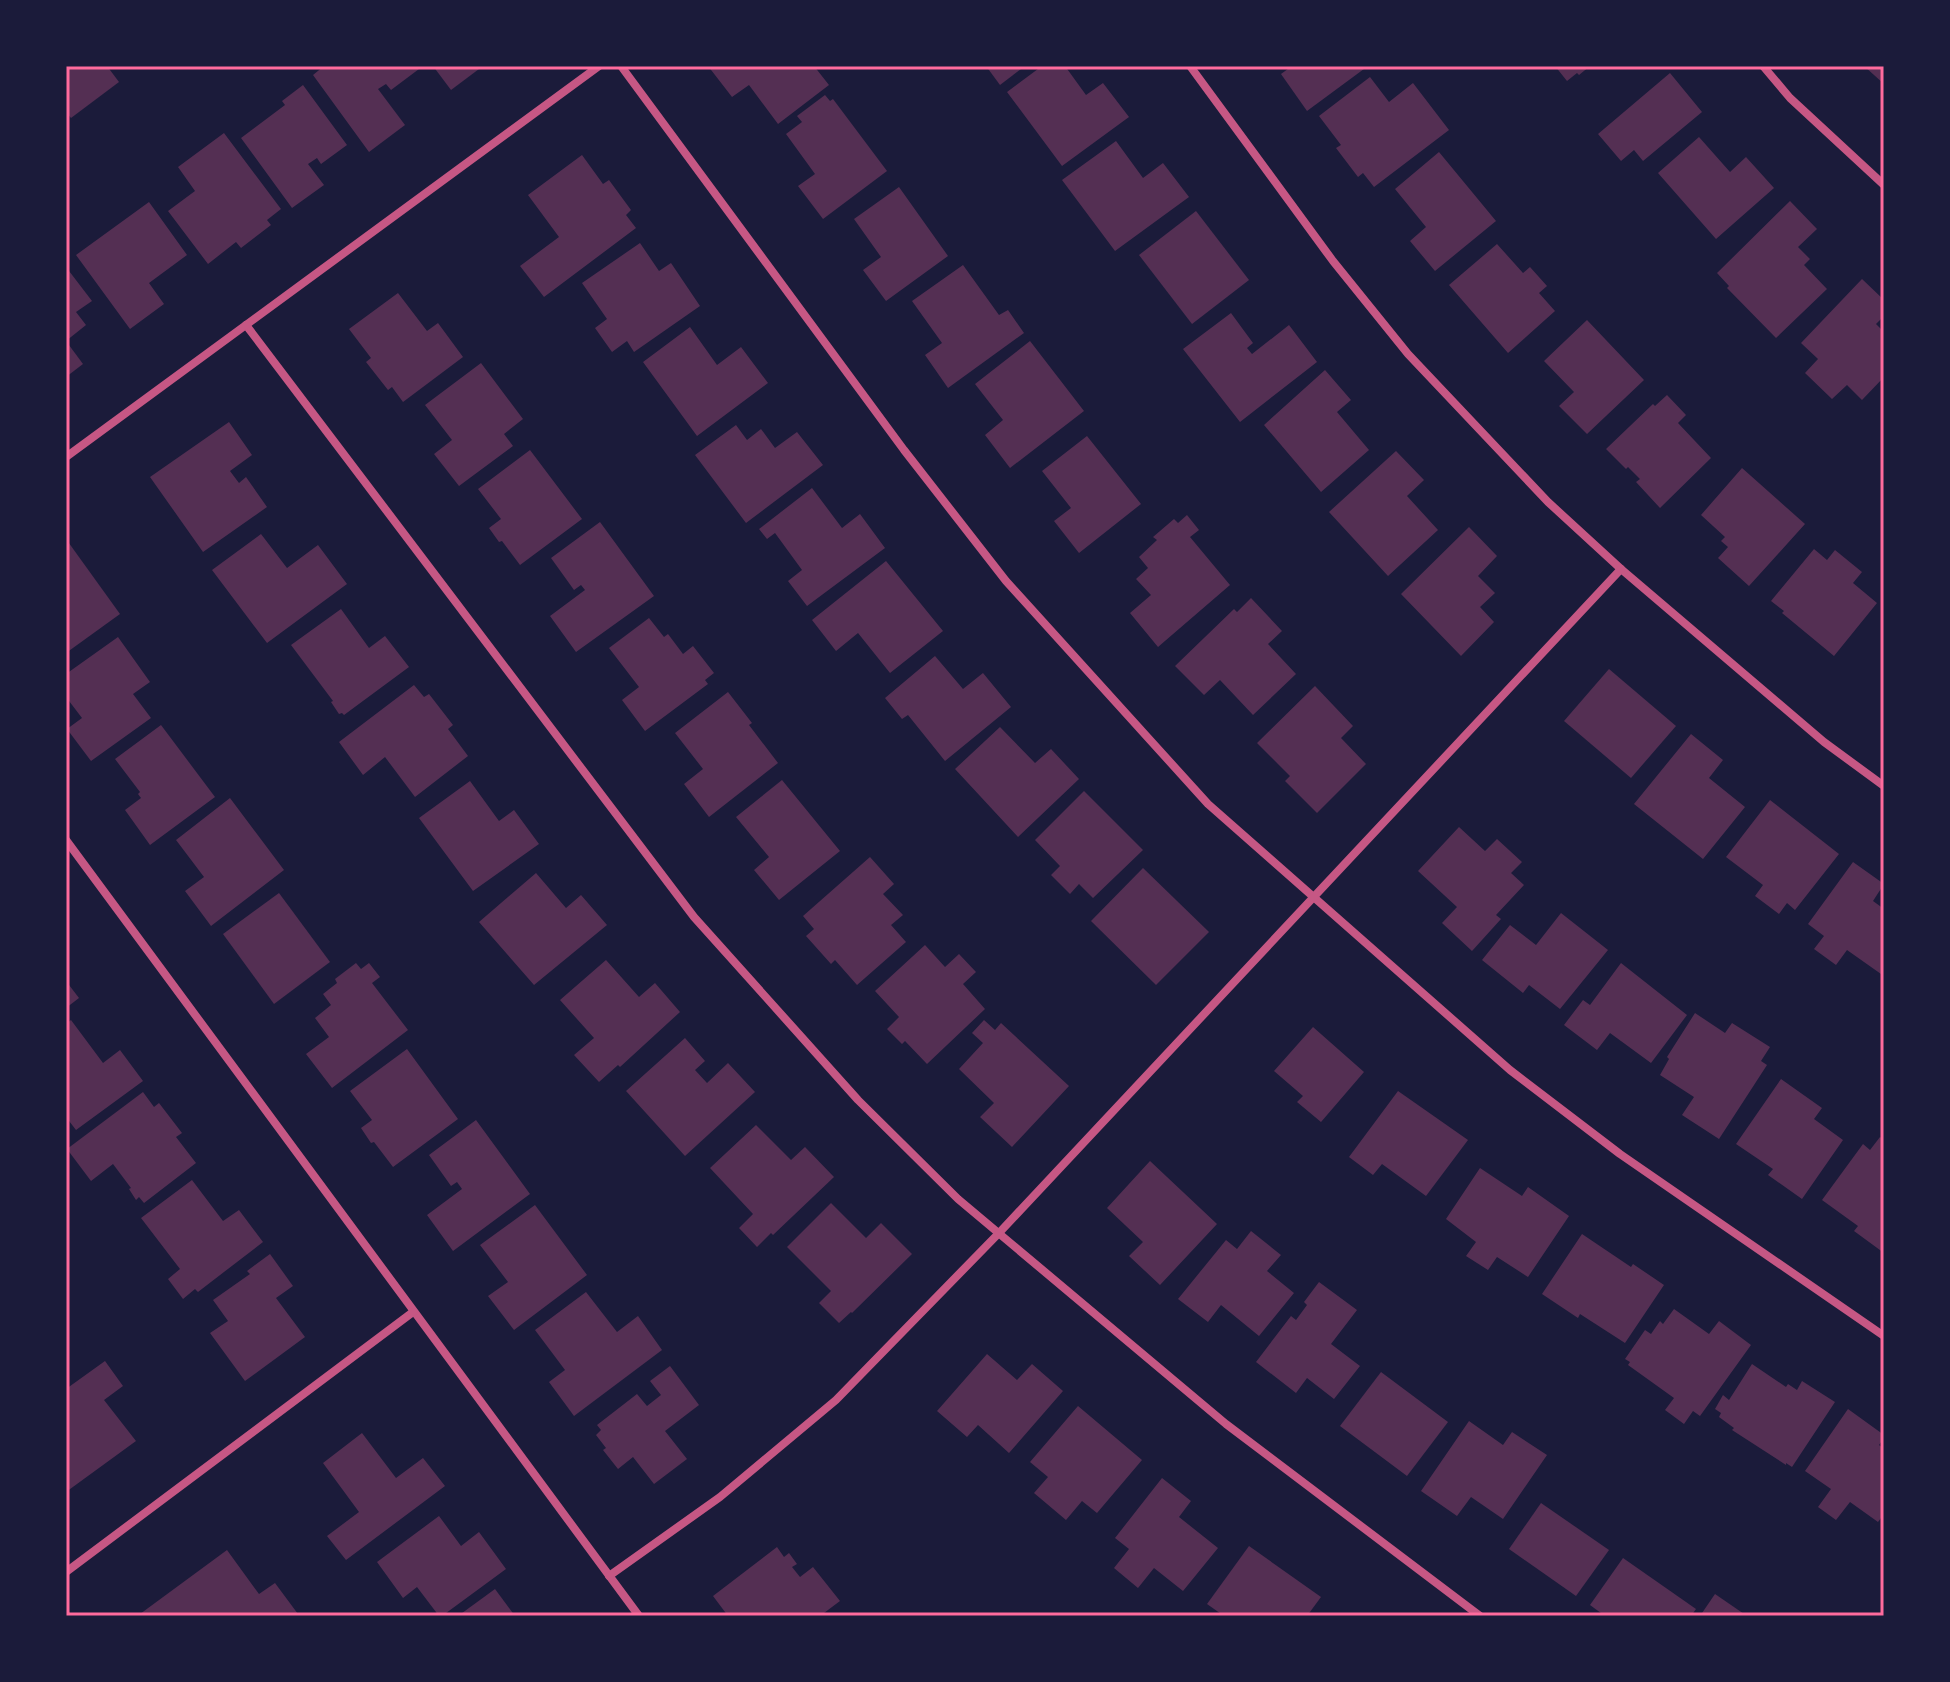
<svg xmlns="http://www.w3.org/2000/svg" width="1950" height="1682" font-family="'Archivo Narrow',sans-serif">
	<rect width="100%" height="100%" fill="#1b1b3a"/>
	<!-- building -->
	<g fill="#542f53">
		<polygon points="66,66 107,66 119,82 71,118 66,112"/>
		<polygon points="324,66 423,66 391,90 386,84 378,89 405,125 369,152 313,75"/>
		<polygon points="433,66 483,66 451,90"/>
		<polygon points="708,66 814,66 829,85 778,124 749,85 732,97"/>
		<polygon points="986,66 1025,66 1000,85"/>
		<polygon points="1042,66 1065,66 1086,95 1103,83 1129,117 1062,166 1007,92"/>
		<polygon points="1292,66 1368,66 1307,111 1281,74"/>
		<polygon points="1555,66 1590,66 1579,75 1577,73 1567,81"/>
		<polygon points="1864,66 1884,66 1884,84"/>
		<polygon points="1670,73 1702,112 1643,161 1634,150 1621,161 1598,134"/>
		<polygon points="1370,77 1389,102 1413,83 1449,130 1374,187 1363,173 1358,177 1336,148 1341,145 1319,116"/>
		<polygon points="303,85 347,145 321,164 317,158 308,164 324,185 292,208 241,138 285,105 282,101"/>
		<polygon points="825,95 830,101 833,99 887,171 823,219 798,186 815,174 786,134 802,122 797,116"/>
		<polygon points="224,133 281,209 267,220 271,225 241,248 236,242 208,264 168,211 195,191 178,167"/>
		<polygon points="1699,137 1730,172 1746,157 1774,188 1716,239 1658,173"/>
		<polygon points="1116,141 1143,178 1163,163 1189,197 1115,251 1062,180"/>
		<polygon points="1439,152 1496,221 1435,271 1410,241 1426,227 1395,189"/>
		<polygon points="582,155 603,184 609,180 631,210 626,215 636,228 544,297 520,266 559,237 528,195"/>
		<polygon points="899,187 948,256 886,301 863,270 881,257 854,219"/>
		<polygon points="1790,201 1817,229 1798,247 1810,259 1804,265 1827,289 1776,338 1727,288 1729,286 1717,273"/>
		<polygon points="149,202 187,255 149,283 164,304 130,329 76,255"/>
		<polygon points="1196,211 1249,280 1192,324 1139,255"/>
		<polygon points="640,243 659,271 671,263 700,306 634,352 627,341 612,352 595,328 607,319 582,283"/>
		<polygon points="1497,244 1523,273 1530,267 1547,286 1539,293 1555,311 1508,353 1449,285"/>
		<polygon points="963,265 999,315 1008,310 1024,333 948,388 925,355 942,343 912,301"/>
		<polygon points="66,267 92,301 76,312 86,325 66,341"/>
		<polygon points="1862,279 1884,300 1884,316 1876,324 1884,332 1884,377 1862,400 1847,385 1832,399 1805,373 1818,359 1801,343"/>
		<polygon points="398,293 427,331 438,323 463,357 403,402 392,387 388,390 366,362 371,358 349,329"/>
		<polygon points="1231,313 1253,343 1247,348 1252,354 1289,325 1317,362 1240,422 1183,349"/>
		<polygon points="1587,320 1644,380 1587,434 1559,406 1574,392 1544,361"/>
		<polygon points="690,327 717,365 741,347 768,383 697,436 643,362"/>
		<polygon points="66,341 83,364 66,377"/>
		<polygon points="1030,341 1084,411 1010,468 985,435 1003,420 975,384"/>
		<polygon points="481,363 523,419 504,434 513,446 459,486 434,454 452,440 425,405"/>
		<polygon points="1325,370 1351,400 1337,412 1369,450 1321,492 1264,425"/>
		<polygon points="1667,395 1686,415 1678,423 1711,458 1660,508 1636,482 1640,479 1628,467 1626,469 1606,449 1653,404 1655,406"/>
		<polygon points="229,422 252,455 230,471 239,483 246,477 267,507 203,552 150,477"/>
		<polygon points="736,425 747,440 761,429 775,448 797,432 823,465 746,523 695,455"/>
		<polygon points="1087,436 1141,504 1079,553 1054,521 1071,508 1042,471"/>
		<polygon points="530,450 582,519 520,565 502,541 499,542 489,528 501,519 478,489"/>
		<polygon points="1396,451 1424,480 1407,496 1438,530 1388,576 1329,512"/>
		<polygon points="1742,468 1805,524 1749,586 1718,558 1728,547 1721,541 1725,537 1701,515"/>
		<polygon points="812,488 842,528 860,514 885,548 807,606 788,581 802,570 775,533 767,539 759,529"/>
		<polygon points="1187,515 1199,530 1190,537 1230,585 1158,647 1130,613 1151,595 1136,579 1148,568 1139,557 1157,540 1153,537 1174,519 1178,523"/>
		<polygon points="600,522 654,596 576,652 550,616 585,590 581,585 574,590 551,558"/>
		<polygon points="1469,527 1497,556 1478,576 1495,593 1480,607 1494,622 1461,656 1401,594"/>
		<polygon points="261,534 287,568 318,545 347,584 267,643 212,570"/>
		<polygon points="66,539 120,614 66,653"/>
		<polygon points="1814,549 1827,560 1835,550 1862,572 1853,583 1877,603 1834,656 1782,613 1784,611 1771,601"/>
		<polygon points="886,561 943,631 890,673 858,633 836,651 812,620"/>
		<polygon points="1251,598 1282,631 1268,644 1296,674 1253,715 1220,680 1204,695 1175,666 1234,609 1237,612"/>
		<polygon points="341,609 369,648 385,636 409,667 344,715 342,713 339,714 331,702 333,701 291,645"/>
		<polygon points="649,618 664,637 668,634 683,654 693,646 714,673 705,680 708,684 645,731 622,700 639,687 609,648"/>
		<polygon points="118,637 150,682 133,694 151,718 91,761 67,729 82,718 66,697 66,674"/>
		<polygon points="935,656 963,689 983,673 1011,707 945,761 908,715 902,719 885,698"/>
		<polygon points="1609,669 1676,726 1631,778 1564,721"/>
		<polygon points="414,685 424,697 429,694 453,725 448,729 468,756 415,797 385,757 363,775 339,742"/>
		<polygon points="1315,686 1353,726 1341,738 1366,764 1317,813 1285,781 1290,776 1257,743"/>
		<polygon points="728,692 752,723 749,725 778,763 709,817 684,784 703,769 675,733"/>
		<polygon points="161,725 215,797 150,845 125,810 141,798 138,794 140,792 115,759"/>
		<polygon points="1000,727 1035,763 1051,749 1079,779 1018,837 955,769"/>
		<polygon points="1691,734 1723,760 1709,778 1745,807 1703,859 1634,804"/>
		<polygon points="782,780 840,851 779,900 754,870 769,857 736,817"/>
		<polygon points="470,781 499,821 514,810 539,844 473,891 419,818"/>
		<polygon points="1084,791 1143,850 1093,898 1079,884 1070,894 1051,875 1060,866 1035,840"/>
		<polygon points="230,798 284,870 211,926 185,891 204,877 176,840"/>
		<polygon points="1770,800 1839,854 1795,910 1787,903 1779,914 1755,896 1763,885 1726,857"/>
		<polygon points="1459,827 1485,851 1497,839 1522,862 1511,873 1524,885 1496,915 1501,919 1472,951 1442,923 1457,907 1418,871"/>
		<polygon points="870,857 894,884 883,894 903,915 891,925 906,942 857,985 835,960 831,964 806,936 814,929 803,916"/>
		<polygon points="1853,862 1884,884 1873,901 1884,909 1884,969 1881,974 1847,950 1836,965 1814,949 1824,936 1808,924"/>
		<polygon points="1143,868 1209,932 1156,985 1091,921"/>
		<polygon points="536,873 566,908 581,895 607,925 534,985 479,922"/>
		<polygon points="279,893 330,962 274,1004 223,934"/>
		<polygon points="1561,913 1608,950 1560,1009 1529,985 1523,993 1482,960 1510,925 1536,945"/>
		<polygon points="925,945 945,967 959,954 976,972 963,984 985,1009 927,1064 905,1041 902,1044 887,1029 899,1017 875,991"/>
		<polygon points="606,960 639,997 655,983 680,1012 620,1067 618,1065 599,1082 574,1055 594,1038 560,1000"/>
		<polygon points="356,963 361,969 369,963 380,977 372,983 408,1030 332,1088 306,1054 329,1037 315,1018 331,1005 323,994 337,983 335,979"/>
		<polygon points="1621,963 1687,1015 1651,1063 1610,1033 1597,1050 1564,1025 1583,1000 1590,1005"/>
		<polygon points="66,981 79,998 66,1008"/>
		<polygon points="1695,1013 1725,1033 1732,1023 1770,1047 1761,1061 1767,1065 1719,1139 1682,1115 1694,1097 1660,1075 1669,1059 1667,1057"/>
		<polygon points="71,1020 103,1063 120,1050 143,1081 76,1130 66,1117 66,1024"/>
		<polygon points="984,1020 995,1030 1001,1023 1069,1086 1012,1147 980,1117 994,1103 959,1069 983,1043 972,1033"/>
		<polygon points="1313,1027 1364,1072 1321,1122 1297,1102 1303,1096 1274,1071"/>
		<polygon points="685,1038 705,1061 695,1070 707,1083 728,1063 755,1092 685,1156 626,1091"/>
		<polygon points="407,1049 458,1119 393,1167 374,1142 371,1143 361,1128 372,1120 350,1091"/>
		<polygon points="1781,1079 1822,1108 1814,1119 1843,1140 1802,1199 1768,1175 1773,1169 1736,1144"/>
		<polygon points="1398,1091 1468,1140 1426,1196 1382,1164 1373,1175 1349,1157"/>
		<polygon points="143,1092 154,1107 159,1103 182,1133 176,1137 196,1163 144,1203 139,1197 136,1200 129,1189 131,1188 113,1164 91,1181 67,1149"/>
		<polygon points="476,1120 530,1194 453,1251 427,1215 462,1189 457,1182 451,1186 429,1155"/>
		<polygon points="756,1125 791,1160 805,1147 834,1177 773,1235 771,1233 757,1247 739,1228 753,1214 710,1168"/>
		<polygon points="1880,1137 1884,1140 1884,1253 1854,1231 1858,1226 1822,1200 1863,1144 1870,1150"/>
		<polygon points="1150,1161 1217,1224 1160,1285 1129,1256 1143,1242 1107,1208"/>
		<polygon points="1480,1168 1522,1196 1528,1187 1569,1216 1528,1277 1497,1257 1488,1270 1466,1256 1476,1242 1446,1219"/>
		<polygon points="192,1180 223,1221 239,1210 263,1242 198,1292 195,1289 183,1299 168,1279 180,1269 141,1218"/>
		<polygon points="831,1203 866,1238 881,1223 912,1254 852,1313 851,1312 839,1323 819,1303 831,1291 787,1247"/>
		<polygon points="535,1205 587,1275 514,1330 488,1296 508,1282 480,1245"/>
		<polygon points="1251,1231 1281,1255 1267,1271 1294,1293 1259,1336 1221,1305 1208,1322 1178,1299 1226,1240 1237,1249"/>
		<polygon points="1582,1234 1631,1267 1633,1264 1664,1285 1625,1343 1580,1314 1578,1318 1542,1294"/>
		<polygon points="270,1254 293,1286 276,1298 305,1337 245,1381 210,1333 228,1321 213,1300 250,1274 247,1271"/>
		<polygon points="1319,1282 1357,1310 1331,1344 1360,1366 1334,1399 1307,1378 1296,1393 1256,1362 1291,1316 1296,1320 1307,1305 1304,1302"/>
		<polygon points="586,1292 617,1332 638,1316 662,1350 574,1416 549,1382 565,1370 535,1330"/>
		<polygon points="1674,1309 1709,1334 1719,1321 1751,1345 1700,1416 1693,1411 1684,1424 1665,1410 1674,1398 1628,1365 1630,1362 1625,1359 1645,1330 1651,1334 1660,1321 1663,1324"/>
		<polygon points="987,1354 1017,1380 1032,1364 1063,1391 1009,1453 978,1425 967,1437 937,1411"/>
		<polygon points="105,1361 123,1386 104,1400 136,1441 66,1492 66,1389"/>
		<polygon points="1752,1364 1786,1387 1788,1384 1797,1390 1802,1381 1835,1402 1792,1467 1786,1463 1786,1465 1732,1430 1734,1428 1719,1417 1721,1413 1715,1409 1723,1395 1729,1400"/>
		<polygon points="670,1366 699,1405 665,1431 687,1459 654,1484 633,1457 618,1469 603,1450 606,1448 596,1435 601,1430 597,1425 637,1394 647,1406 661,1395 650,1381"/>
		<polygon points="1381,1372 1448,1422 1407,1476 1340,1426"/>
		<polygon points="1078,1406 1142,1460 1097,1513 1082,1501 1066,1520 1034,1493 1048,1477 1030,1462"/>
		<polygon points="1848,1409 1884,1435 1884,1438 1879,1445 1884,1449 1884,1514 1878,1522 1850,1502 1836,1520 1818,1507 1831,1489 1805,1471"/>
		<polygon points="1469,1421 1503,1445 1512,1432 1547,1455 1503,1519 1471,1497 1457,1516 1421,1491"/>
		<polygon points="362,1433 396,1478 423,1458 445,1486 346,1560 327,1536 359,1512 323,1463"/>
		<polygon points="1162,1478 1191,1501 1179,1517 1218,1548 1183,1591 1154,1568 1138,1588 1114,1568 1129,1549 1115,1538"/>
		<polygon points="1541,1503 1609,1550 1576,1596 1509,1549"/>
		<polygon points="439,1516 461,1546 479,1532 506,1569 442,1616 439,1616 417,1587 403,1598 377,1562"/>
		<polygon points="1249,1546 1321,1597 1307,1616 1224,1616 1207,1604"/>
		<polygon points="777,1547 784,1557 789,1553 797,1564 792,1567 800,1577 813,1567 840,1601 820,1616 728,1616 713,1596"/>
		<polygon points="227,1550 259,1594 275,1583 298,1614 295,1616 141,1616 140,1614"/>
		<polygon points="1623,1558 1696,1609 1691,1616 1605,1616 1590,1605"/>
		<polygon points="495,1589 515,1616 458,1616"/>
		<polygon points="1715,1594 1747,1616 1700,1616"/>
	</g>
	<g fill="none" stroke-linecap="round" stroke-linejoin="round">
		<!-- minor -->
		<g stroke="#c65784" stroke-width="8">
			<polyline points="621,66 904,450 1006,581 1208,804 1510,1070 1620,1154 1884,1336"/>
			<polyline points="1190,66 1333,261 1408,354 1548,502 1621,569 1824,742 1884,786"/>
			<polyline points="1763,66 1790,98 1884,185"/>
			<polyline points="246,325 694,917 858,1100 958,1199 1226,1424 1480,1616"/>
			<polyline points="66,457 599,66"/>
			<polyline points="66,840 639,1616"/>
			<polyline points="66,1572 413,1312"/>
			<polyline points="609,1576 720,1497 836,1400 999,1233 1621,569"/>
			<polyline points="66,1615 67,1616"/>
		</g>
	</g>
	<!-- border -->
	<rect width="1950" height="1682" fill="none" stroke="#1b1b3a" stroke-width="136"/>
	<rect x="68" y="68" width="1814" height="1546" fill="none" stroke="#ff6b9d" stroke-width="3"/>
</svg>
